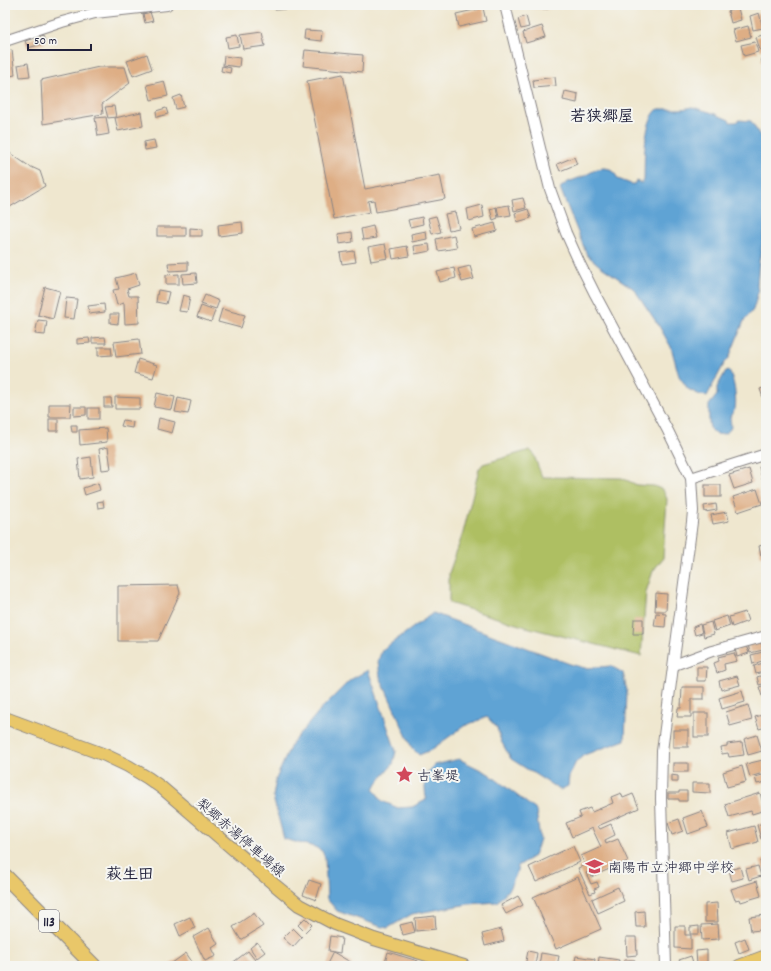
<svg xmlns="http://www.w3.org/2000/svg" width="771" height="971" font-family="Dekko,'Klee One',sans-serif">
	<rect width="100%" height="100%" fill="#f6f6f2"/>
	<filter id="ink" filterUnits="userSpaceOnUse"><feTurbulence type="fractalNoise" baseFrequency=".025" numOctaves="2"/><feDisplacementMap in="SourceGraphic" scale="8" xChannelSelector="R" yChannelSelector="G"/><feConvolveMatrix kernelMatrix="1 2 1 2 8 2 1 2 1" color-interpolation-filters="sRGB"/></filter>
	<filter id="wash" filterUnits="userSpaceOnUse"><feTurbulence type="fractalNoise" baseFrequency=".012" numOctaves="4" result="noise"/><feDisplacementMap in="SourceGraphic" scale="16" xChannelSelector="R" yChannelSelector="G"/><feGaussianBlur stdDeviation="0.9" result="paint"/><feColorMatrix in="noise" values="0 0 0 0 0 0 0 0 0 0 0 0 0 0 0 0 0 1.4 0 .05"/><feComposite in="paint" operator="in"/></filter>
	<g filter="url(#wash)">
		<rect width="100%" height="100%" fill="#efe7cf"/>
		<!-- green -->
		<polygon fill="#aebf62" stroke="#68704e" points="530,450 533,453 542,477 622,478 637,485 654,486 663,490 667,499 663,558 653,571 646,592 641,656 526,627 449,603 449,573 463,533 479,469 483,464"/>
		<!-- water -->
		<g fill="#5fa3d4" stroke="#406288">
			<path d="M692,107L713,113L729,120L730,122H736L739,120L751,121L762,139L766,153V205L765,209L766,218L765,230L759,262L757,285L758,292L756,300L753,310L744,321L737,338L729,358L724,364L707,396L700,395L688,389L679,376L671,347L659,326L634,289L600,266L587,255L560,188L568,182L584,176L597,169L604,168L610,169L614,172L618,179L631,184H634L636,181L641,183L644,181C645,161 642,123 658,109H683Z"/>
			<path d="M728,370C734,376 737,400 735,409C734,411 731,414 730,417C730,421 732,426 730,429C726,436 714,436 711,430C708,426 709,410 709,405L717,395V387L726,371Z"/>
			<polygon points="433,613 570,664 585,668 611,666 623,673 627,691 625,740 584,755 576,762 569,776 568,786 560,790 511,759 501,741 497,728 487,717 464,726 431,750 419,755 412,748 380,677 378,661 382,650"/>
			<polygon points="368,670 396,751 393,764 377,783 374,789 382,801 398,808 412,807 426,800 424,777 435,765 459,759 489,774 536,810 540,840 534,856 518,866 516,874 509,889 497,902 469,904 412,914 388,928 382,927 337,911 327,899 325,858 322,851 315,847 284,839 273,797 276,779 292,743 321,709 350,680"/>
		</g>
		<g id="blocks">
			<!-- building -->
			<g fill="#deae85">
				<polygon points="274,5 287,5 288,9 275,10"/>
				<polygon points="526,5 548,5 548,9 526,8"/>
				<polygon points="483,8 486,21 459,27 456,14"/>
				<polygon points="738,8 741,20 731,23 728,11"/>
				<polygon points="150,12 153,21 145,23 143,14"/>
				<polygon points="759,13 763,28 753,30 750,16"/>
				<polygon points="526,16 529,27 521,29 518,19"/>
				<polygon points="542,26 546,37 526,43 523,32"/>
				<polygon points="748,26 751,37 736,41 733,30"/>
				<polygon points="305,30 322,31 321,41 304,39"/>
				<polygon points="262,32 265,46 243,49 240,35"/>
				<polygon points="766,34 766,49 760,50 756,37"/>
				<polygon points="43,35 45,43 28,48 25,41"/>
				<polygon points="237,35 239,46 228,48 226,37"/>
				<polygon points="755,42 758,52 744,56 741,45"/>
				<polygon points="12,50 15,75 5,77 5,51"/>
				<polygon points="305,50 363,55 362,72 303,66"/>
				<polygon points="147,54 152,69 133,76 127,61"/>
				<polygon points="224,56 240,58 239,67 223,65"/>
				<polygon points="766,57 766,74 761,59"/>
				<polygon points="28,63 30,76 20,77 18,65"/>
				<polygon points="222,66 231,68 230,73 221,71"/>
				<polygon points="99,67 125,67 130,83 102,104 103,114 43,124 41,80"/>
				<polygon points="343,74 365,189 440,175 445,199 376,212 374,200 368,201 370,212 334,219 307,81"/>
				<polygon points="555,77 556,86 534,88 533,80"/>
				<polygon points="164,81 168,96 151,100 147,85"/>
				<polygon points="565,91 578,94 577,103 563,100"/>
				<polygon points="181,95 184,107 176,109 173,98"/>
				<polygon points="114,106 116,117 108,118 105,107"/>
				<polygon points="166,108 168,114 157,117 156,111"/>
				<polygon points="141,112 143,126 118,131 115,118"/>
				<polygon points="106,117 109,134 98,136 95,118"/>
				<polygon points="154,140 156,148 145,150 144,142"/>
				<polygon points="5,150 29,166 40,171 45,186 5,210"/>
				<polygon points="574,157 577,164 560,171 557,164"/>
				<polygon points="523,198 526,208 514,211 512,200"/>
				<polygon points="482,205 484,217 469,221 467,209"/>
				<polygon points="509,205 511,215 499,217 497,207"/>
				<polygon points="496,207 498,218 493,220 490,209"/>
				<polygon points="528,209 531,218 517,222 515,213"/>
				<polygon points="455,212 459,228 449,230 445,214"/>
				<polygon points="436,216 441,232 432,234 428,218"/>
				<polygon points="422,217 423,224 410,227 408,220"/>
				<polygon points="242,222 243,233 219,236 218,225"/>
				<polygon points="495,223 497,231 474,237 472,229"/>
				<polygon points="373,226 376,238 363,240 361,229"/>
				<rect x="157" y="227" width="29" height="9"/>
				<polygon points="190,228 202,229 202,236 190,236"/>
				<polygon points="426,231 427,239 412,242 411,234"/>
				<polygon points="352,232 353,242 339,244 338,234"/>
				<polygon points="454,235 457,248 438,251 436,239"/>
				<polygon points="385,244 388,258 371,261 368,247"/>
				<polygon points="429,244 430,251 415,254 414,246"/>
				<polygon points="407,246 409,256 393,259 391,249"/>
				<polygon points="354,251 356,262 342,264 340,253"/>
				<polygon points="188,262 188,270 169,271 168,263"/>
				<polygon points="470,266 474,279 462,282 458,269"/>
				<polygon points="454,268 456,278 440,282 437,272"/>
				<polygon points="136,273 139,285 127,289 129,296 138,296 139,323 125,324 124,303 117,305 113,290 119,289 116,278"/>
				<polygon points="196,273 197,283 183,284 182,274"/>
				<polygon points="179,274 179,284 166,284 166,275"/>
				<polygon points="45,287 60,291 53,319 38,315"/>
				<polygon points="158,290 169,292 166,304 156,302"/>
				<polygon points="183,295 190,297 187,312 179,311"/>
				<polygon points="205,295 219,301 216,309 201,304"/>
				<polygon points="66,298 77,299 74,319 64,318"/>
				<polygon points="104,304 105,312 89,314 88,306"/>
				<polygon points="201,306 215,311 211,322 197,317"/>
				<polygon points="222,309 245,315 241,328 218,322"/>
				<polygon points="110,314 119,314 118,324 110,323"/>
				<polygon points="38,320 47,321 45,335 35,334"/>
				<polygon points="105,337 106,343 92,343 92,338"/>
				<polygon points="89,338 90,343 77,344 77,339"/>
				<polygon points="139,339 141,354 116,357 114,342"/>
				<polygon points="98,347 111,347 112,355 98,356"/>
				<polygon points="138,359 157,365 153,378 134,373"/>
				<polygon points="766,387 766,407 760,389"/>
				<polygon points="157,393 175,397 172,410 154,407"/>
				<polygon points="115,397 140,398 140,409 115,409"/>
				<polygon points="104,398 111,398 112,407 104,407"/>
				<polygon points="178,398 191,401 188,414 175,412"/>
				<polygon points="49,404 71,404 70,417 49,417"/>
				<polygon points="74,407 86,407 86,415 74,416"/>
				<rect x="88" y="408" width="11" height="11"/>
				<polygon points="159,418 175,422 172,433 157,429"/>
				<rect x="49" y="419" width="9" height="12"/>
				<polygon points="123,420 133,422 132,428 121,426"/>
				<polygon points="71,425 77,425 77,432 72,432"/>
				<polygon points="106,428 107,442 80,445 79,430"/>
				<polygon points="108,447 111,469 102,470 99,449"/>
				<polygon points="91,457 93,477 80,479 78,459"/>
				<polygon points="766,465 766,482 763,482 759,467"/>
				<polygon points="749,469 753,483 734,489 729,475"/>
				<polygon points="98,483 100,490 85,495 83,488"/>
				<rect x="705" y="485" width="16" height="12"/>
				<polygon points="757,489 762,504 738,512 733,497"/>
				<polygon points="103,501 104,507 98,508 97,502"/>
				<polygon points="716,504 717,510 705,512 704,506"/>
				<polygon points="727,512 729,521 713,524 711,515"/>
				<polygon points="766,544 766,556 761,556 759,546"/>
				<polygon points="178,585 180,593 158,641 118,641 118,586"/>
				<polygon points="656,593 667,594 666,611 655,611"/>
				<polygon points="745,612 748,621 732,627 729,617"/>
				<polygon points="656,613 666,614 665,627 654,626"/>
				<polygon points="727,616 730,626 715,631 712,621"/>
				<polygon points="634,619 643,619 643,634 633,634"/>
				<polygon points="711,622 714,634 704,637 701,625"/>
				<polygon points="700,624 702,633 695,635 693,627"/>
				<polygon points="761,641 763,650 750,653 748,644"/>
				<polygon points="746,646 749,653 737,657 735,649"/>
				<polygon points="763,652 765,660 753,664 751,655"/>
				<polygon points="734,653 737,661 724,664 725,670 717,673 714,663 719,661 718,657"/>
				<polygon points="766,662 766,671 756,674 754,666"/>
				<polygon points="697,667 707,667 706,681 697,681"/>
				<polygon points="766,674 766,683 759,685 757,677"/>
				<polygon points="737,676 740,685 721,690 719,681"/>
				<polygon points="766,685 766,695 762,696 759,687"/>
				<polygon points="682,687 704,687 704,699 691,699 691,717 677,717 678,708 681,708"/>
				<polygon points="742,691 745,702 722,709 719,698"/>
				<polygon points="748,705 752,720 730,726 726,712"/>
				<rect x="694" y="713" width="14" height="24"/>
				<polygon points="766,714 766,727 759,729 755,717"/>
				<rect x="673" y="730" width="15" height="17"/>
				<polygon points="757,735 762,751 748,755 744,739"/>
				<polygon points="742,742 744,755 729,757 728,753 722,754 721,747 727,746 727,744"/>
				<polygon points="763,760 766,772 750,777 746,764"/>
				<rect x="673" y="763" width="15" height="9"/>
				<polygon points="742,766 746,782 727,787 723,772"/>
				<polygon points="766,774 766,782 757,784 755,777"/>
				<polygon points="671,775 678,776 678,782 671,782"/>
				<polygon points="692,783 710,783 710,793 692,792"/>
				<polygon points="679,791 687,791 687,801 679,801 679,799 668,799 668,793 679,793"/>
				<polygon points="621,793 623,798 633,794 639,808 598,826 600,829 611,824 615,835 605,840 606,844 618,839 628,861 591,877 589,872 586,873 591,884 597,882 599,887 594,889 595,892 590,894 578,868 585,865 581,856 601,847 592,828 572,837 566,823 581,817 579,812 590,808 592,812 613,803 611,797"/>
				<polygon points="760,793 765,810 752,814 751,811 729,817 725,804"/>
				<polygon points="702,811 708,827 688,834 683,818"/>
				<polygon points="679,819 683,831 672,835 668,823"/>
				<polygon points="766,822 766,838 761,839 757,825"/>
				<polygon points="754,826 758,842 732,849 728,833"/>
				<polygon points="573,846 580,862 536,882 529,867"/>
				<polygon points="766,859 766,869 763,870 760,861"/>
				<polygon points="758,866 761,876 749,880 746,869"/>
				<polygon points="740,867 743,878 732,881 729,870"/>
				<polygon points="578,877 601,929 556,949 533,897"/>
				<polygon points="309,880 321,884 316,900 303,895"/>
				<polygon points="757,881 761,896 741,902 740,899 735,900 731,889"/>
				<polygon points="618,887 624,901 598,913 592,899"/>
				<polygon points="518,896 523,905 506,914 501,905"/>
				<polygon points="717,903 718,922 705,922 705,904"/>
				<polygon points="644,911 645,927 636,927 635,912"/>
				<polygon points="254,913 263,926 241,940 233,927"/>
				<polygon points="766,915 766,933 761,933 761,930 751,931 749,917"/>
				<polygon points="435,916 436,929 416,931 415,918"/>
				<polygon points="190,917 195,928 180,936 175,924"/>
				<polygon points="305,918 312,925 305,932 298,925"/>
				<polygon points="412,922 415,932 403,935 400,925"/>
				<polygon points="718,924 719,939 702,940 701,925"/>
				<polygon points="675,926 685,926 685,935 691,935 691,949 675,948"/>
				<polygon points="699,926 699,934 690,934 690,927"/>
				<polygon points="209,928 218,944 212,948 216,956 205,961 193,937"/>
				<polygon points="293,928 302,937 293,947 283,938"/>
				<polygon points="501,929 504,941 485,946 482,934"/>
				<polygon points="330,936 342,938 340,953 328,951"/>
				<polygon points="626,937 636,937 637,955 627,956"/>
				<polygon points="745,938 749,949 739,953 735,942"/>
				<polygon points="257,942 265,952 257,958 250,948"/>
				<polygon points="707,950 707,964 697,965 696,951"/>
				<polygon points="248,951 255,960 251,963 252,965 250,966 232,966 231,964"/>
				<polygon points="528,951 537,953 535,966 525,966"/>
				<polygon points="333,952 352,963 350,966 326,966"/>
				<polygon points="388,952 418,961 417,966 384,966"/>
				<polygon points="186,953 195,966 168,966"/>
				<polygon points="541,953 559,956 557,966 539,966"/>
				<polygon points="576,956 595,959 594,966 574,966"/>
				<polygon points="691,956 694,966 682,966 679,960"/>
				<polygon points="599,957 619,960 618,966 598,966"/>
				<polygon points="624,960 635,960 634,966 623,966"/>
			</g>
		</g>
	</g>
	<g filter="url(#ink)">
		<use href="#blocks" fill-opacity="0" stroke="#888485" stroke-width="1"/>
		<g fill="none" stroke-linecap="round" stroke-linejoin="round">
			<defs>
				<g id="minor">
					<polyline points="505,5 550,189 566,233 580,264 595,294 668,431 691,478 693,511 692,522 662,751 661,799 666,966"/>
					<polyline points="5,41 62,22 95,13 167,5"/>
					<polyline points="691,478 766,454"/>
					<polyline points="674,665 712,651 766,636"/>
				</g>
				<g id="major">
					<polyline points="5,718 105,755 128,766 148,778 162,788 276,886 299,905 335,924 374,939 464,966"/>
					<polyline points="739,966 766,956"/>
				</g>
				<polyline id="highway" points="5,876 94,966"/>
			</defs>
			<!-- minor casing -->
			<use href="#minor" stroke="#888485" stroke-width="12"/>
			<!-- major casing -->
			<use href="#major" stroke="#888485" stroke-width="14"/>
			<!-- highway casing -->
			<use href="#highway" stroke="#888485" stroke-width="16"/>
			<!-- minor -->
			<use href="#minor" stroke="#fff" stroke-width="10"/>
			<!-- major -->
			<use href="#major" stroke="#e9c769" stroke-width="12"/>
			<!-- highway -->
			<use href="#highway" stroke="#e9c769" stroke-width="14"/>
		</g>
	</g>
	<!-- icons -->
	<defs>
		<symbol id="sight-bare" viewBox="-9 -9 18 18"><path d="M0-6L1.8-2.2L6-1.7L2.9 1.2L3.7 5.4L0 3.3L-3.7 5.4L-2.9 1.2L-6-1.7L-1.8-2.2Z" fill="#d1495b" stroke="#f6f6f2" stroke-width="2.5" paint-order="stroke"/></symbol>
		<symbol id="school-bare" viewBox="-9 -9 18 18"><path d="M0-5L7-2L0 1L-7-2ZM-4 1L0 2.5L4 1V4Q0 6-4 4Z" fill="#d1495b" stroke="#f6f6f2" stroke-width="2.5" paint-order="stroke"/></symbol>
	</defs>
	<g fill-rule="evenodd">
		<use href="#sight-bare" x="392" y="762" width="25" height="25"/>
		<use href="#school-bare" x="582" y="854" width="25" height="25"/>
	</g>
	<g text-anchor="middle" stroke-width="4" stroke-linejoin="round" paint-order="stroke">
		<!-- shield labels -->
		<rect fill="#f6f6f2" stroke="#626272" stroke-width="1" x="39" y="910" width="20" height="22" rx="3"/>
		<g font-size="13" font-weight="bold" fill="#22223b">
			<text x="49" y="926">113</text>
		</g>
		<!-- poi labels -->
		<g font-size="14" fill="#22223b" stroke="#f6f6f2" text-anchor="start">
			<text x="417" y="780">古峯堤</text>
			<text x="608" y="872">南陽市立沖郷中学校</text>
		</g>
		<!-- street labels -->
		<g font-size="14" fill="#22223b" stroke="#f6f6f2">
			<text transform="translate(241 837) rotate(41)" y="5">梨郷赤湯停車場線</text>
		</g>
		<!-- quarter labels -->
		<g font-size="16" font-weight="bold" fill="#22223b" stroke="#f6f6f2">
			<text x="602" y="121">若狭郷屋</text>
			<text x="130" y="879">萩生田</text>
		</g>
	</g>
	<!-- margin -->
	<rect width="771" height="971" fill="none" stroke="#f6f6f2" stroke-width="20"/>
	<!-- scale -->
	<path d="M28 44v6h63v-6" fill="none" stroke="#22223b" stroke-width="2"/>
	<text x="34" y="44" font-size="12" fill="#22223b" stroke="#f6f6f2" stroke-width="3" paint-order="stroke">50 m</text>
</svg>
